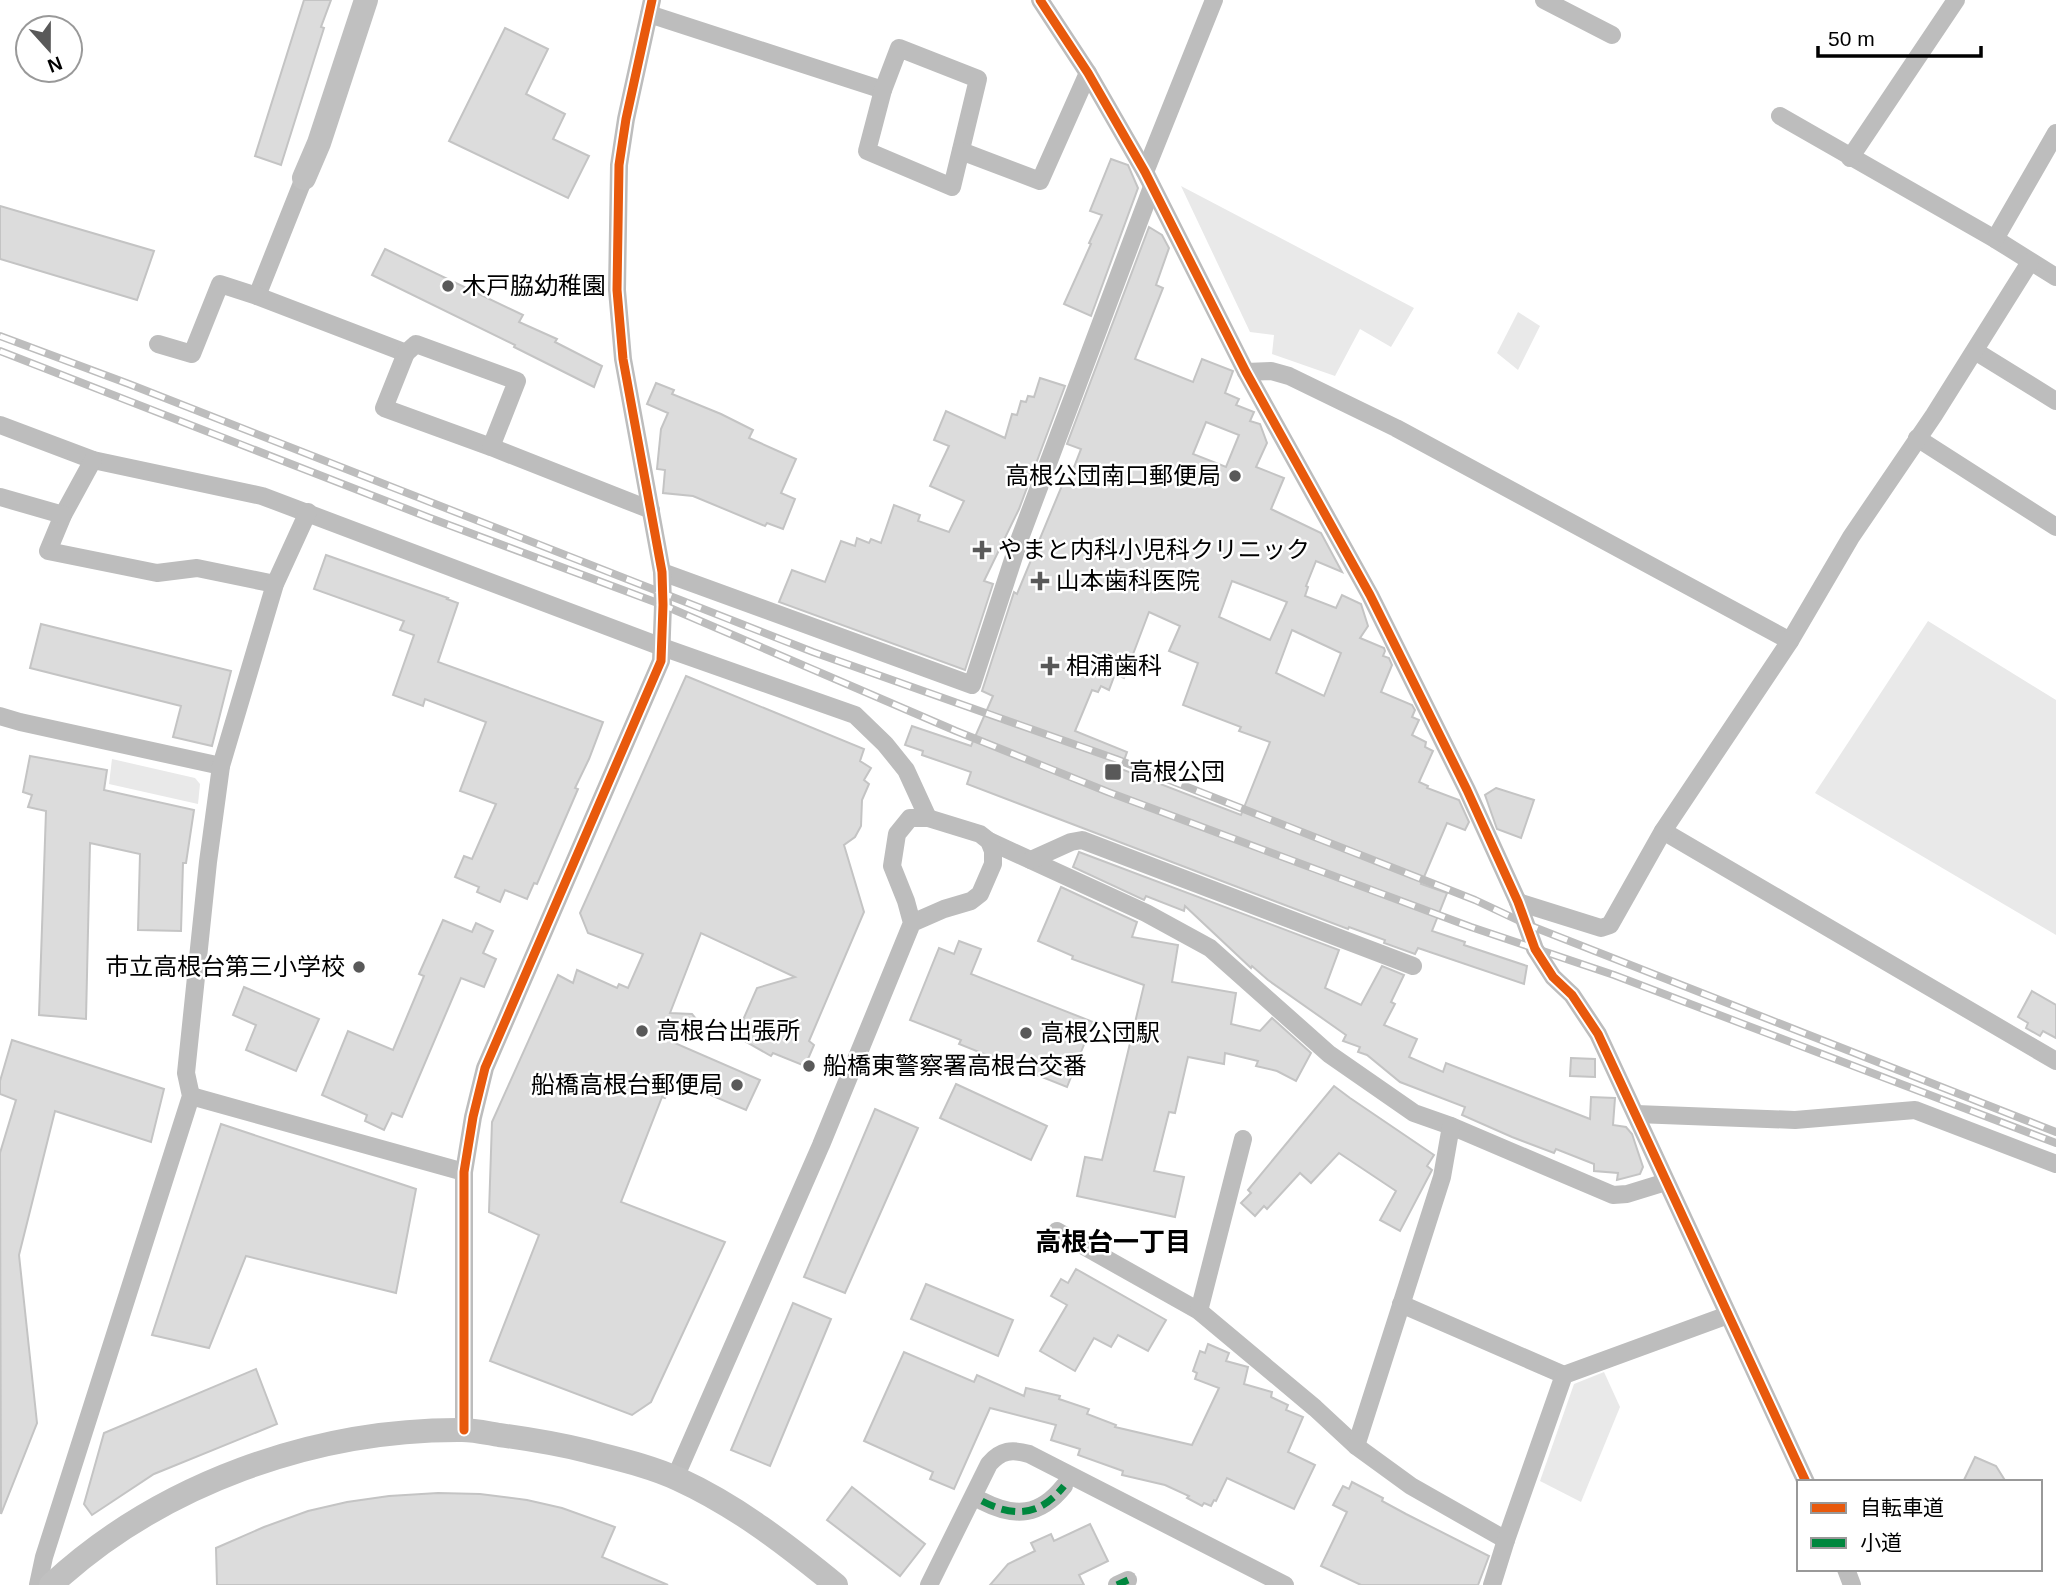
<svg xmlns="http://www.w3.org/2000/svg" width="2056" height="1585" font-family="Helvetica,'Noto Sans JP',sans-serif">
	<rect width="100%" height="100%" fill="#fff"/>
	<!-- green -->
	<g fill="#e9e9e9">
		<polygon points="1181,186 1414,308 1391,347 1360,329 1335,376 1272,354 1274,335 1250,332"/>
		<polygon points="1518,312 1540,326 1518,370 1497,353"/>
		<polygon points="1928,621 2056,700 2056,935 1815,793"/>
		<polygon points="112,759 195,778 200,784 198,804 109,784"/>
		<polygon points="1604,1372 1620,1407 1581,1502 1540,1481 1574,1384"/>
	</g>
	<!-- building -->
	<g fill="#dcdcdc" stroke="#c4c4c4" stroke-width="2" fill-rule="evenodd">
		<polygon points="304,0 331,0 321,27 324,28 281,165 255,156"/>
		<polygon points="505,28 548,49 526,94 565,114 553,139 589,156 568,198 449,141"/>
		<polygon points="1111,159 1128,165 1138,188 1091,316 1064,304 1091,244 1089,243 1102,215 1090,211"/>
		<polygon points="0,206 154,251 137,300 0,259"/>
		<path d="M1149,227L1162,235L1169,248L1156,285L1163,288L1135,359L1193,382L1202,359L1233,371L1225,393L1239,399L1236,405L1254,412L1250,421L1260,424L1267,443L1256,467L1284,478L1271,509L1321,533L1342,572L1316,561L1306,586L1308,587L1305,596L1336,608L1342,595L1361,604L1368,626L1360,638L1384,648L1385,651L1383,656L1389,658L1392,665L1381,692L1412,705L1415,710L1412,717L1419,720L1412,735L1426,742L1425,747L1433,751L1419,782L1428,786L1427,788L1459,800L1469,822L1465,830L1447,823L1421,884L1447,893L1432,931L1465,942L1464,945L1527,966L1524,984L1418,948L1415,954L1384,943L1385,940L1349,927L1348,929L967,784L971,772L922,755L923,751L905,745L912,726L971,746L993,696L982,691L1014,592L1017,594L1063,483L1067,485L1081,449L1067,444ZM1206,422L1239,435L1226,467L1193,454ZM1232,581L1287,602L1270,640L1219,617ZM1149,612L1180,626L1169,651L1198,663L1183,705L1241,727L1239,731L1270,742L1241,815L1121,769L1127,752L1075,731L1092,690L1098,692L1101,686L1109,690L1115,674L1124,678ZM1292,630L1341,653L1324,696L1276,673Z"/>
		<polygon points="385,249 523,315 519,322 557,339 555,342 602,366 594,387 514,347 515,345 372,275"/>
		<polygon points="1040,378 1065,386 1019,509 984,581 993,584 965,670 779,602 792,570 825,582 841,541 855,546 857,538 869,543 871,539 881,543 894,505 920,515 918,521 949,532 964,501 930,486 949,446 934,440 946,411 1005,438 1012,414 1017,415 1021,401 1026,402 1028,396 1034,397"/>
		<polygon points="656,383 674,390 672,394 721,414 753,430 749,438 796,459 781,493 795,499 783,529 767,523 765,526 693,496 663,493 665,470 657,469 661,429 668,413 647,404"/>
		<polygon points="326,555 448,598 447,599 458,603 438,662 603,722 589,759 575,788 578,789 537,884 534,883 527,899 505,890 500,902 477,892 479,887 455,877 464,856 472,859 496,804 460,791 486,722 425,699 423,706 393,695 414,635 400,630 404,621 314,589"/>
		<polygon points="41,624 231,671 212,746 173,737 181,706 30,668"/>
		<polygon points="686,676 864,749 860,761 871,768 864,780 869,784 862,800 861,826 855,837 844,845 864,912 809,1041 814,1045 805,1066 773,1053 771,1056 736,1036 757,988 795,977 701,933 670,1013 692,1014 702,1026 670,1041 760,1080 746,1110 673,1079 665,1098 662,1097 621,1202 725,1242 651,1402 632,1415 490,1361 539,1235 489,1212 492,1122 558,975 573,983 577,970 617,988 619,984 628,988 643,954 588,933 580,913"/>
		<polygon points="30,756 107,770 104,790 194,810 186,863 183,863 181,931 138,930 140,854 90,843 86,1019 39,1015 46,811 28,807 32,795 23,792"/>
		<polygon points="1496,788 1534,800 1521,838 1497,829 1485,795"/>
		<polygon points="1079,852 1339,950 1325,988 1361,1005 1382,966 1404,975 1391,1002 1395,1004 1384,1025 1417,1039 1409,1057 1443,1072 1446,1063 1590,1119 1591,1097 1615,1098 1613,1125 1626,1127 1632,1134 1643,1167 1640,1174 1617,1180 1618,1173 1594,1171 1594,1164 1556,1149 1554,1153 1512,1137 1462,1115 1465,1107 1400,1082 1367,1055 1358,1052 1360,1047 1343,1041 1346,1035 1268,980 1252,966 1251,968 1185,906 1184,911 1146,896 1144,900 1073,867"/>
		<polygon points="1061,887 1137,922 1132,937 1178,945 1172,982 1236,993 1231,1024 1260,1031 1272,1018 1311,1053 1296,1081 1277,1071 1256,1066 1258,1061 1225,1053 1224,1064 1188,1057 1175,1113 1169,1112 1154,1171 1184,1177 1175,1217 1077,1196 1085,1157 1102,1160 1144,985 1072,959 1073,956 1038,941"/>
		<polygon points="443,920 472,932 476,923 493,931 483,953 496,959 484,987 461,978 402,1117 392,1113 384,1130 365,1121 367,1115 322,1095 348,1031 393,1050 424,976 419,974"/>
		<polygon points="959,941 981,949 971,974 1093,1022 1067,1087 959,1044 961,1040 910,1020 939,948 954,954"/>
		<polygon points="244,987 319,1019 296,1071 246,1050 256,1025 233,1015"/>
		<polygon points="2032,991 2056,1005 2056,1038 2043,1031 2040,1036 2026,1028 2028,1023 2018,1017"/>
		<polygon points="12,1040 164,1089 151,1142 55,1111 19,1255 37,1423 1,1514 0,1153 16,1100 0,1094 0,1081"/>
		<polygon points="1571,1058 1595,1059 1595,1077 1570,1076"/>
		<polygon points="956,1084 1047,1126 1031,1160 940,1118"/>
		<polygon points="1334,1086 1350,1098 1434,1155 1427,1166 1432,1170 1400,1231 1380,1220 1396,1191 1339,1153 1311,1183 1300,1173 1267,1209 1264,1206 1255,1216 1241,1203 1251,1193 1248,1190"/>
		<polygon points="875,1109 918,1128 845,1293 804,1277"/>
		<polygon points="221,1124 416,1189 396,1293 246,1256 209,1348 152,1335"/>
		<polygon points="1076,1269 1166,1320 1148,1351 1118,1335 1111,1347 1094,1338 1075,1371 1040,1351 1067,1305 1051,1296 1061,1279 1068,1283"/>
		<polygon points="926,1284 1013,1320 998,1356 911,1319"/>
		<polygon points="793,1303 831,1319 770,1466 731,1450"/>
		<polygon points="1208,1344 1229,1353 1226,1361 1248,1367 1244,1384 1272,1392 1271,1397 1288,1405 1286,1410 1303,1417 1288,1452 1315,1465 1294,1509 1227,1478 1216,1501 1214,1500 1211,1506 1204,1503 1202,1506 1187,1498 1189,1496 1165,1485 1122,1475 1123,1471 1078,1455 1080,1449 1051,1440 1056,1425 990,1408 954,1489 930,1479 933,1472 864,1441 904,1352 974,1382 977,1375 1024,1396 1026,1388 1060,1396 1059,1399 1089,1409 1087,1414 1116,1425 1115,1427 1192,1445 1219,1388 1195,1379 1197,1373 1193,1371 1200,1351 1205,1353"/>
		<polygon points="256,1369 277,1424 154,1474 92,1515 84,1504 104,1433"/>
		<polygon points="1975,1457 1996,1466 2006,1482 1963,1482"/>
		<polygon points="1352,1482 1383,1498 1382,1501 1406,1514 1489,1556 1478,1585 1361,1585 1321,1566 1347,1512 1333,1505 1343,1486 1349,1489"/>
		<polygon points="852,1487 925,1544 900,1576 827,1520"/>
		<polygon points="438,1493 480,1494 527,1500 562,1508 615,1527 602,1557 668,1585 217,1585 216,1548 264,1527 308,1511 347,1502 389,1496"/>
		<polygon points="1090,1524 1108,1561 1079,1575 1084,1585 990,1585 1008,1564 1035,1551 1031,1543 1051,1534 1054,1541"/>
	</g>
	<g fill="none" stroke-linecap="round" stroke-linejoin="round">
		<!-- street -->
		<g stroke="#bdbdbd" stroke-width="18">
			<polyline points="1040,0 1088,73 1145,172 1246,372 1370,595 1467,790 1518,902 1535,949 1553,977 1572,995 1598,1034 1806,1482"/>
			<polyline points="1544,0 1612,35"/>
			<polyline points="649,14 883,90"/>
			<polygon points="899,48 978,79 952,187 867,151 883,90"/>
			<polyline points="1780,116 1995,239 2056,277"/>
			<polyline points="961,151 1040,181 1088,73"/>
			<polyline points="1850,158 1956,0"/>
			<polyline points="1145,172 1214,0"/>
			<polyline points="1995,239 2056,133"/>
			<polyline points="257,296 304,178"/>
			<polyline points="158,344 192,354 220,284 257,296 406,353 384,408 491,447 651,510"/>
			<polyline points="1975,351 2056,401"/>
			<polyline points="406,353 416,344 517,381 491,447"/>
			<polyline points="1246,372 1271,371 1289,376 1396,428 1790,641"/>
			<polyline points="0,425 93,460 262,496 662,647 855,715 885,744 906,770 928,818"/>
			<polyline points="1917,438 2056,527"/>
			<polyline points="93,460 63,515 48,551 157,573 197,568 275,584"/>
			<polyline points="0,497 63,515"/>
			<polyline points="662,572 972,685 1020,538 1152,187"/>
			<polyline points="0,716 20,722 221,766"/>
			<polyline points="1663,831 2056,1061"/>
			<polyline points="989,841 1146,913 1210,948 1329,1054 1414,1113 1451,1126 1613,1195 1627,1194 1666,1182"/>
			<polyline points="1031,860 1071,842 1082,840 1413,966"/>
			<polyline points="1518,902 1601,928 1610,925 1663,831 1790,641 1851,537 1934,415 2030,262"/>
			<polyline points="191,1096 464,1172"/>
			<polyline points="1636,1114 1795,1120 1915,1110 2056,1164"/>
			<polyline points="1057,1231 1199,1311 1315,1408 1356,1446 1411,1486 1506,1540"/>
			<polyline points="1401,1304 1564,1375"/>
			<polyline points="1199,1311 1243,1139"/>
			<polyline points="464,1430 464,1172 473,1117 485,1068 661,661 663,605 662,572 623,359 617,290 619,165 626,119 652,0"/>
			<polyline points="1356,1446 1442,1177 1451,1126"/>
			<polyline points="675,1478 821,1145 912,923 906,901 892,866 897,834 910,818 928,818 980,834 989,841 993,851 993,864 980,894 971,901 944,909 912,923"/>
			<path d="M982,1501C1015,1518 1040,1516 1064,1486"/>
			<polyline points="1846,1569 1852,1585"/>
			<polyline points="38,1585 44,1557 191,1096 186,1073 208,862 221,766 275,584 308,512"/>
			<path d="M929,1585L989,1464C1001,1450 1012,1449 1029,1454L1285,1585"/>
			<polyline points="1117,1585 1128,1580"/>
			<polyline points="1492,1585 1506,1540 1564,1375 1728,1315"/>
		</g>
		<!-- secondary -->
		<g stroke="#c0c0c0" stroke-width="24">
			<polyline points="304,178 319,143 366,0"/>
			<path d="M51,1585C160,1484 314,1429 462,1430C474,1430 487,1433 499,1435C529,1439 558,1444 587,1451C618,1459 650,1466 678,1479C737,1506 787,1545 836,1585"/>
		</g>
		<defs>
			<g id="rail">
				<polyline points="0,336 129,384 813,652 1116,759 1475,900 1526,924 2056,1132"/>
				<polyline points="0,351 430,518 663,605 956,731 1108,792 1471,927 1614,975 2056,1143"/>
			</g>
		</defs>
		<!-- rail casing -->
		<use href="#rail" stroke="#bdbdbd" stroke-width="8"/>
		<!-- rail -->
		<use href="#rail" stroke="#fff" stroke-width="5" stroke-dasharray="16" stroke-linecap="butt"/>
		<!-- quiet -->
		<g stroke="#00873e" stroke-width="7" stroke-dasharray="14 7" stroke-linecap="butt">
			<path d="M982,1501C1015,1518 1040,1516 1064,1486"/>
			<polyline points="1117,1585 1128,1580"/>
		</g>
		<defs>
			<g id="cycleway">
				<polyline points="1040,0 1088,73 1145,172 1246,372 1370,595 1467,790 1518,902 1535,949 1553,977 1572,995 1598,1034 1806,1482"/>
				<polyline points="464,1430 464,1172 473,1117 485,1068 661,661 663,605 662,572 623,359 617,290 619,165 626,119 652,0"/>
			</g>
		</defs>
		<!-- cycleway casing -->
		<use href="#cycleway" stroke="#fff" stroke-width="13"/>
		<!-- cycleway -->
		<use href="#cycleway" stroke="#e8590c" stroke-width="9"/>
	</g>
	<!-- markers -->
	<g fill="#595959" stroke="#fff" stroke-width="2.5">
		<circle cx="448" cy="286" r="7"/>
		<circle cx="1235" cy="476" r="7"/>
		<path d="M978.5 539.5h7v7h7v7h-7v7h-7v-7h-7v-7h7z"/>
		<path d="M1036.5 570.5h7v7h7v7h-7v7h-7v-7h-7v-7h7z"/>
		<path d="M1046.5 655.5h7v7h7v7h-7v7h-7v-7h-7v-7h7z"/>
		<rect x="1104" y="763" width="18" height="18" rx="3.5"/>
		<circle cx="359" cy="967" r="7"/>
		<circle cx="642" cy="1031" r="7"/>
		<circle cx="1026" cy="1033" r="7"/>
		<circle cx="809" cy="1066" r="7"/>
		<circle cx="737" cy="1085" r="7"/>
	</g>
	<g text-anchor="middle" stroke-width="5" stroke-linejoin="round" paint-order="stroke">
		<!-- poi labels -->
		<g font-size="24" fill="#000" stroke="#fff" text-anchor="start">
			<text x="462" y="294">木戸脇幼稚園</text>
			<text x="1221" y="484" text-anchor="end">高根公団南口郵便局</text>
			<text x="998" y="558">やまと内科小児科クリニック</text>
			<text x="1056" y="589">山本歯科医院</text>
			<text x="1066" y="674">相浦歯科</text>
			<text x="1129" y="780">高根公団</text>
			<text x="345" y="975" text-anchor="end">市立高根台第三小学校</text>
			<text x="656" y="1039">高根台出張所</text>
			<text x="1040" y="1041">高根公団駅</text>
			<text x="823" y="1074">船橋東警察署高根台交番</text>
			<text x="723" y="1093" text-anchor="end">船橋高根台郵便局</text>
		</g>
		<!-- neighbourhood labels -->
		<g font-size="26" font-weight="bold" fill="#000" stroke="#fff">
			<text x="1113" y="1251">高根台一丁目</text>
		</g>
	</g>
	<!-- legend -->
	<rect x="1797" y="1480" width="245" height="91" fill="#ffffff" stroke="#999999" stroke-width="2"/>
	<rect x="1811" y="1503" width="35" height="10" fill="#e8590c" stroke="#999999" stroke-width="2"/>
	<text x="1860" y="1515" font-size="21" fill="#000000">自転車道</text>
	<rect x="1811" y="1538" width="35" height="10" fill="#00873e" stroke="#999999" stroke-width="2"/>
	<text x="1860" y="1550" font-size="21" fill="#000000">小道</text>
	<!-- north arrow -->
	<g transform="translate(49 49) rotate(159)"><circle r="33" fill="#ffffff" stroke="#999999" stroke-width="2"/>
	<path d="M0-5L12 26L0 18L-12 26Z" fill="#595959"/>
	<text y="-10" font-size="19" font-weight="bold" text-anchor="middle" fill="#000000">N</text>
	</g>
	<!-- scale -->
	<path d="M1818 46v10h163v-10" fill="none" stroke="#000000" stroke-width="3.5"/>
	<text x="1828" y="46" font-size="21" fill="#000000" stroke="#ffffff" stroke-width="5" paint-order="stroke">50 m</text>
</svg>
